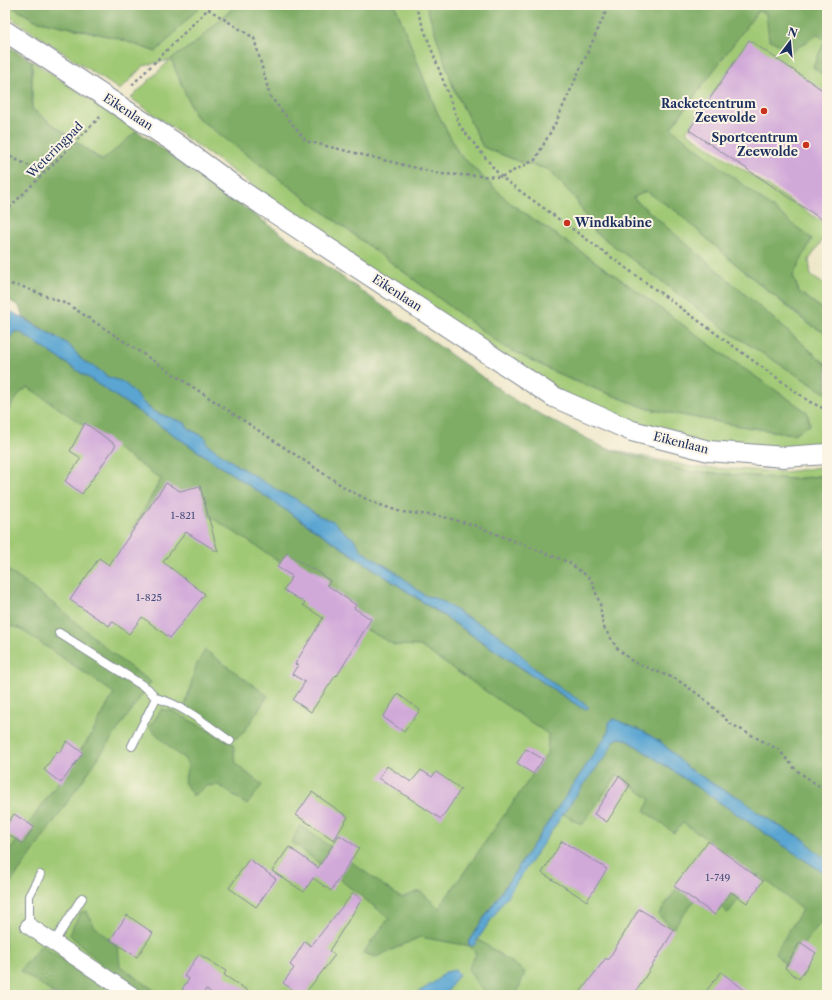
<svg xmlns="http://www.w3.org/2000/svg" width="832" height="1000" font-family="'Libre Caslon Text',serif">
	<rect width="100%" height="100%" fill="#fcf5e5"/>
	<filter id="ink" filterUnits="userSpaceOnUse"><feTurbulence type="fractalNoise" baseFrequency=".025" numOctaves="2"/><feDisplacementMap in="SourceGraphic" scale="8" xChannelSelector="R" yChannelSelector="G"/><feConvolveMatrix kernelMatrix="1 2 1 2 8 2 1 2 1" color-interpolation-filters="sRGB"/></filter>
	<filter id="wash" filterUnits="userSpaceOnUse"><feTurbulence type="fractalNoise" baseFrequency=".012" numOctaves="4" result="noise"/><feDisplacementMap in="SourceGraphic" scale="16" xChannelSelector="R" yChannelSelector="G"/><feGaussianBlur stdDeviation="0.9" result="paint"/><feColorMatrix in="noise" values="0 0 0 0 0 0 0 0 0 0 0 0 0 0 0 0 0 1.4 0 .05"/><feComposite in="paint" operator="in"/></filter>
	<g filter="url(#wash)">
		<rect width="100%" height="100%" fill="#eee7c9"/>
		<!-- green -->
		<g fill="#a0c975" stroke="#5e7c6a">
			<polygon points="5,5 9,5 35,20 117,38 156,52 201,5 236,5 194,44 171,59 195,116 503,346 567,378 649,409 746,427 793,434 810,425 807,412 724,355 616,276 510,203 459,154 437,112 395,5 426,5 454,89 483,147 520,162 548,169 575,198 594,231 732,334 827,394 827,447 740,454 632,433 443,322 131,98 170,60 143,66 120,90 5,14"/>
			<polygon points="758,10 818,34 826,41 813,67 827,78 827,95 747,44 686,132 827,225 827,233 809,260 811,276 827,286 827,312 799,292 793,275 671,128"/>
			<polygon points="32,61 137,131 103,161 32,109"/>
			<polygon points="646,191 676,211 732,261 807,323 827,334 827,365 633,198"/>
			<polygon points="18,323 827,868 827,995 5,995 5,342"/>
			<polygon points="605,448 691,467 785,472 827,466 827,475 793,479 686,471"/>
		</g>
		<!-- forest -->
		<g fill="#80ad66" stroke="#4e6e62">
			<polygon points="9,5 201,5 156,52 117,38 35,20"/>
			<polygon points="236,5 395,5 437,112 459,154 510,203 616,276 724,355 807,412 810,425 793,434 746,427 649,409 567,378 503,346 195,116 171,59 194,44"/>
			<polygon points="426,5 827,5 827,78 813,67 825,41 818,34 791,52 769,39 766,13 758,11 671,128 812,239 793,276 799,292 827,312 827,334 808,323 732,261 676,211 646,191 633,198 827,365 827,394 732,334 594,231 575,198 548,169 520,162 483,147 454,89"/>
			<polygon points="5,44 32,61 32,109 102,161 137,131 519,403 605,448 686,471 793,479 827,475 827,860 814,850 805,840 779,826 757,812 742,799 718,787 688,768 662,743 644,732 608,733 468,942 474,945 478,939 525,972 517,993 519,995 488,995 477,983 468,969 476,954 470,946 420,937 376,957 363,953 389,918 292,842 300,825 401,898 420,891 439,908 547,754 548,734 420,646 394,645 362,627 338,599 189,503 141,549 132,531 161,479 28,387 21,392 5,415 5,345 13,333 17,331 20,332 512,662 580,707 586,709 534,668 513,647 440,600 424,595 398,574 362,551 354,539 344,532 333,521 319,516 294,498 282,493 238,466 206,444 203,436 189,429 185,423 154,412 141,401 130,388 123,382 108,377 95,367 83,361 68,344 23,317 19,306 5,298"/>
			<polygon points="5,568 58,607 119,659 151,682 23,866 5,890 5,856 6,856 92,734 114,693 19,628 10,626 5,634"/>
			<polygon points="205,650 268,696 243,733 235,739 185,706 196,666"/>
			<polygon points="162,709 173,711 233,744 236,764 262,785 247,805 219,785 206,786 193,796 184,782 188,765 184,758 177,754 149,727"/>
			<polygon points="619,738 626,739 827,875 827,922 823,920 786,966 775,953 802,910 759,874 728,913 701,892 673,928 658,915 710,841 683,823 674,833 645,811 650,799 617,775 582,825 563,814 585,782 606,756 614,741"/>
			<polygon points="87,911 93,925 118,947 120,966 161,995 142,995 111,973 69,934 81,912"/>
			<polygon points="41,945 116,995 56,995 20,971"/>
		</g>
		<!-- water -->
		<g fill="#5aa5d2" stroke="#3a6a98">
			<polygon points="5,308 68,344 83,361 95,367 108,377 123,382 130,388 141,401 154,412 185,423 189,429 206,438 207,444 238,466 282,493 294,498 319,516 333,521 344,532 354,539 362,551 398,574 424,595 440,600 463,615 496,633 513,647 534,668 553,683 588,706 588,709 580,707 20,332 15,331 5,345"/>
			<polygon points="614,719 644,732 662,743 688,768 718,787 742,799 757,812 779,826 805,840 814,850 827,860 827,875 626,739 619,738 614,741 606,756 585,782 478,939 475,945 470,946 468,942 608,733 609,722"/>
			<polygon points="455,970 459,974 445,995 414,995 436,981 445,972"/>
		</g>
		<g id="blocks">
			<!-- building -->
			<g fill="#d1a9d9">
				<polygon points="749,40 827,93 827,223 689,130"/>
				<polygon points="85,423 116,445 82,494 65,481 81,458 70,451"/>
				<polygon points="166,483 180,491 200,486 218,552 186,532 163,562 205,594 170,638 142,617 129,634 112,621 109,626 70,600 99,558 109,565"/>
				<polygon points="287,553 313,570 314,569 330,581 327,585 356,605 354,608 371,619 337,676 336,675 311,712 293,700 305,682 292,674 298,665 295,664 323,618 303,605 305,603 284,590 292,576 277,567"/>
				<polygon points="398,694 420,710 404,732 383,717"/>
				<polygon points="67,741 83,753 61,783 44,770 57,751 59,753"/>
				<polygon points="526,749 543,759 533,774 517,763"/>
				<polygon points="387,766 411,782 421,770 432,777 436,772 461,789 441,819 379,778"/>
				<polygon points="619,776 630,785 607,822 594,814"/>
				<polygon points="312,792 348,817 334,840 296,815"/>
				<polygon points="14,814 34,827 23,844 5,832 5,827"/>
				<polygon points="339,835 359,848 331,891 313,878 304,892 272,871 289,847 318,868"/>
				<polygon points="562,841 607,869 587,901 542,873"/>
				<polygon points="708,841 763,881 747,903 731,892 715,915 674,886"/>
				<polygon points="249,859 276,879 256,907 229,888"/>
				<polygon points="353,893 362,899 329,951 335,955 304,995 300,995 283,983 294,968 290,965 305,941 311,946"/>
				<polygon points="639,909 674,930 634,995 578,995 606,958 608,960"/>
				<polygon points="127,915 153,933 137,957 110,940"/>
				<polygon points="800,942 816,953 799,979 785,968"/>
				<polygon points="199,954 226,971 224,975 254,995 215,995 206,989 202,995 190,995 182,989 189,979 184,976"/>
				<polygon points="721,972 751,995 703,995"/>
			</g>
		</g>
	</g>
	<g filter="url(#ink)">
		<use href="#blocks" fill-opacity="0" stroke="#848b94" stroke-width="1"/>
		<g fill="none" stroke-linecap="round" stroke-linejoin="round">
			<defs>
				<g id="service">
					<polyline points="59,633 148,689 156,698"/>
					<path d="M132,746L156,698C183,705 207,725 230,741"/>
					<polyline points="29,926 29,896 40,875"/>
					<polyline points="54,942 82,898"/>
				</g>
				<polyline id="minor" points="29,926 132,995"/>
				<polyline id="tertiary" points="5,31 174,142 237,188 554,397 632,431 709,451 784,457 827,454"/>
			</defs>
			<!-- service casing -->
			<use href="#service" stroke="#848b94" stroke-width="10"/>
			<!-- minor casing -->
			<use href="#minor" stroke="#848b94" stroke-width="18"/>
			<!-- tertiary casing -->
			<use href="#tertiary" stroke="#848b94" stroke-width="22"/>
			<!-- path -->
			<g stroke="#848b94" stroke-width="2.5" stroke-dasharray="3 3" stroke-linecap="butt">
				<polyline points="415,5 460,126 501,177 810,402 827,410"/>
				<polyline points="208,9 254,38 270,96 306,141 441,174 501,177 535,160 556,122 609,5"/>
				<polyline points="132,85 212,5"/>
				<polyline points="5,154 44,173"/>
				<polyline points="5,212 100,117"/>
				<polyline points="5,283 23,287 69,305 347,489 372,502 401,512 440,516 473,525 568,562 591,579 600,604 603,626 617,648 633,662 676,679 702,697 731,724 779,750 796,770 827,792"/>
			</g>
			<!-- service -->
			<use href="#service" stroke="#fff" stroke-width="8"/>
			<!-- minor -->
			<use href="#minor" stroke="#fff" stroke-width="16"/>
			<!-- tertiary -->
			<use href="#tertiary" stroke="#fff" stroke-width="20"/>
		</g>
	</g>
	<!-- markers -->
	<g fill="#c8321e" stroke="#fcf5e5" stroke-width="1.5">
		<circle cx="764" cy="111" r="4"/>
		<circle cx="806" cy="145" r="4"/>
		<circle cx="567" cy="223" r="4"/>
	</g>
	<g text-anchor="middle" stroke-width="4" stroke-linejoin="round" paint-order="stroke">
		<!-- number labels -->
		<g font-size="10" fill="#484e7d">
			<text x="183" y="519">1-821</text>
			<text x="149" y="601">1-825</text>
			<text x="718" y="881">1-749</text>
		</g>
		<!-- poi labels -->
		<g font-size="12" font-weight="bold" fill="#1b2f5e" stroke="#fcf5e5" text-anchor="end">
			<text x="756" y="108">Racketcentrum<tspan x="756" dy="14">Zeewolde</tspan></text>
			<text x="798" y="142">Sportcentrum<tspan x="798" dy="14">Zeewolde</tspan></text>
			<text x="575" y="227" text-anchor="start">Windkabine</text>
		</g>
		<!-- street labels -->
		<g font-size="12" fill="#1b2f5e" stroke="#fcf5e5">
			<text transform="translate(128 112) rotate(33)" y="4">Eikenlaan</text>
			<text transform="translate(55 150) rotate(-45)" y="4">Weteringpad</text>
			<text transform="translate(397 293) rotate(33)" y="4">Eikenlaan</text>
			<text transform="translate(681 443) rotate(14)" y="4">Eikenlaan</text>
		</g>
	</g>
	<!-- margin -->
	<rect width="832" height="1000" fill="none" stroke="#fcf5e5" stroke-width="20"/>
	<!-- north arrow -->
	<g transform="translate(790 42) rotate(16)" stroke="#fcf5e5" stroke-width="3" paint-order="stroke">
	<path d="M0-3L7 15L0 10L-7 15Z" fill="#1b2f5e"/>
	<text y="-6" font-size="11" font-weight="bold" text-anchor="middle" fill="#1b2f5e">N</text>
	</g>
</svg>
